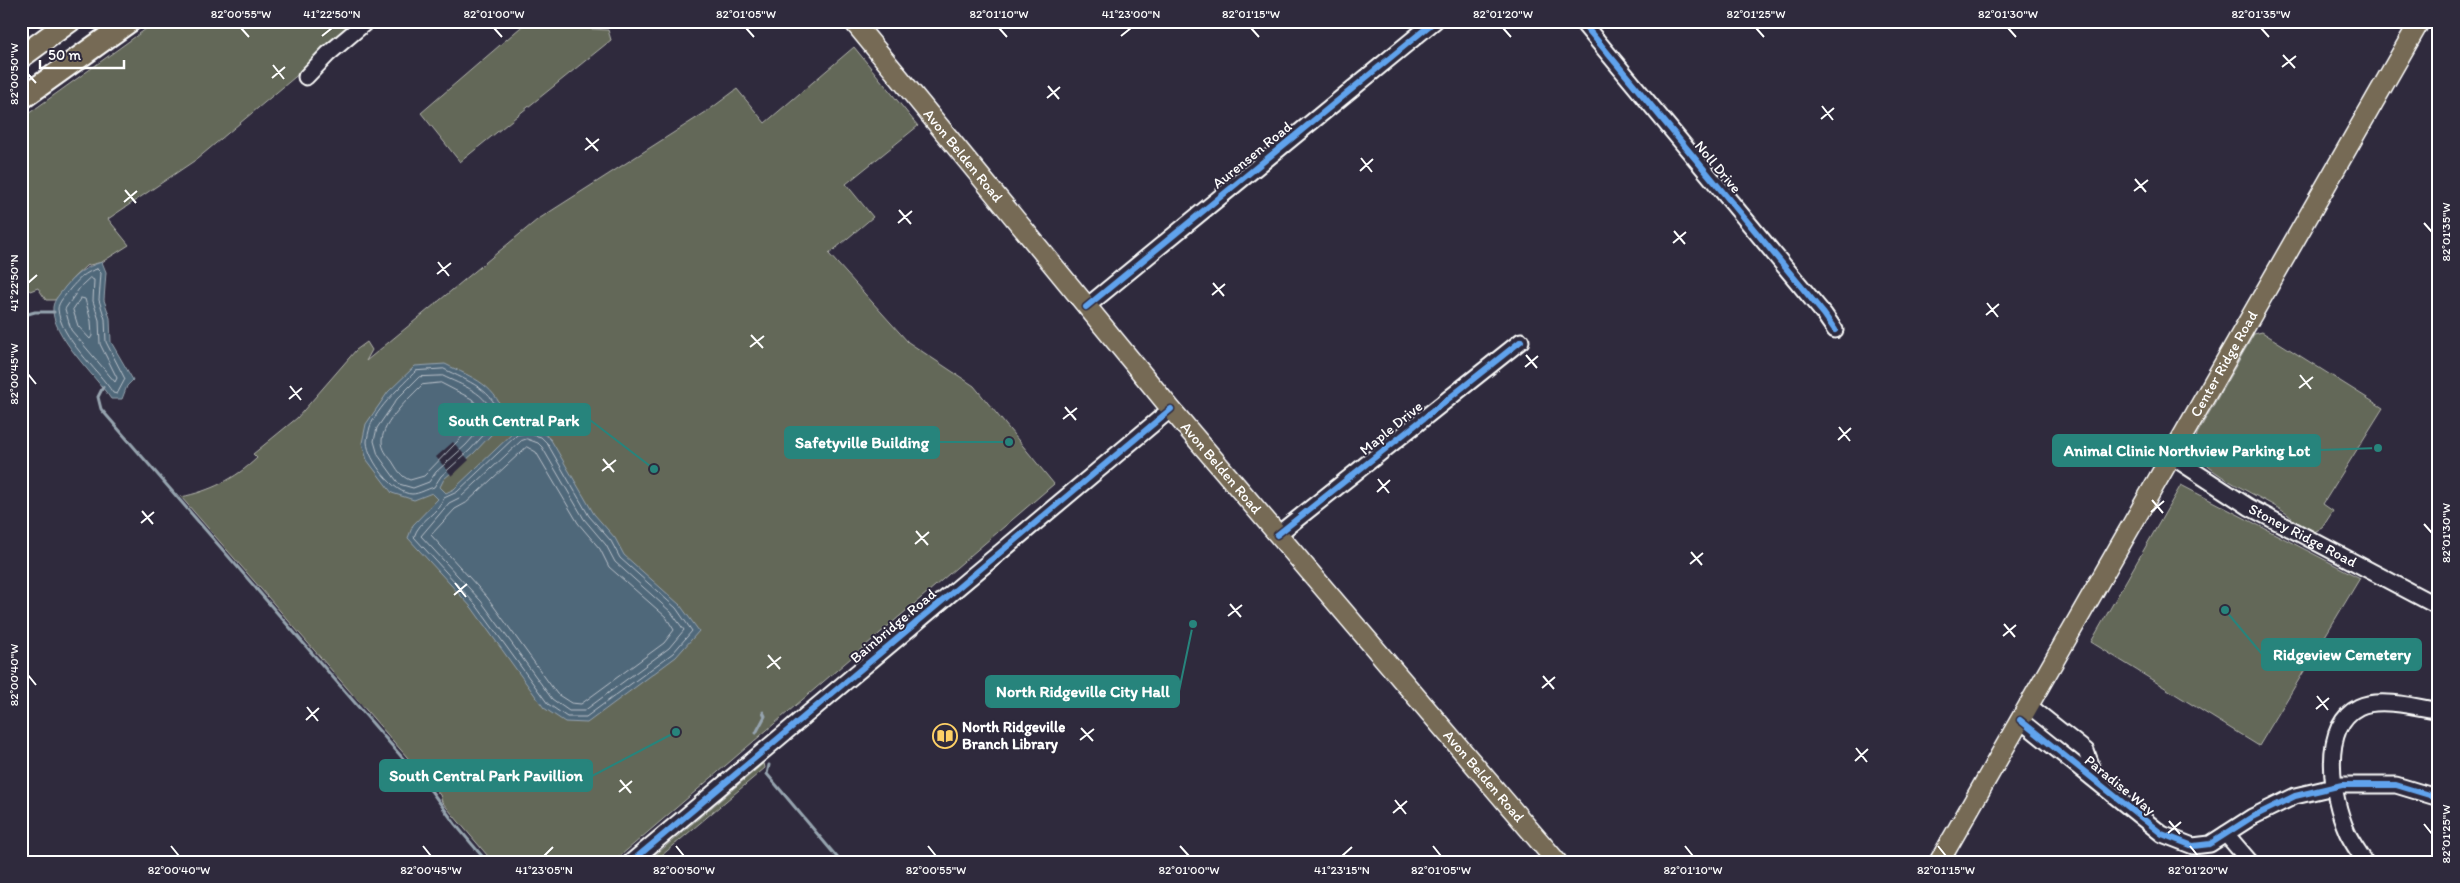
<svg xmlns="http://www.w3.org/2000/svg" width="2460" height="883" font-family="Itim,sans-serif">
	<rect width="100%" height="100%" fill="#2f2a3d"/>
	<filter id="ink" filterUnits="userSpaceOnUse"><feTurbulence type="fractalNoise" baseFrequency=".02" numOctaves="2"/><feDisplacementMap in="SourceGraphic" scale="10" xChannelSelector="R" yChannelSelector="G"/><feConvolveMatrix kernelMatrix="1 2 1 2 8 2 1 2 1" color-interpolation-filters="sRGB"/></filter>
	<g filter="url(#ink)">
		<!-- green -->
		<g fill="#636759" stroke="#b1b3ac">
			<polygon points="157,21 362,21 197,159 108,219 129,245 102,262 86,266 73,278 55,300 46,300 38,288 30,291 21,281 21,119"/>
			<polygon points="528,21 584,21 592,29 608,30 611,40 460,162 421,113"/>
			<path d="M854,47L918,126L846,184L873,217L829,254L908,342L974,386L1054,484L613,862H493L442,802L440,795L181,497C210,491 235,479 257,458L253,454L297,418L356,350L367,342L372,350L366,361L537,220L709,110L737,89L765,123Z"/>
			<path d="M2262,332L2383,408L2323,504L2333,511L2322,528L2312,533C2302,529 2296,521 2287,514C2266,498 2202,474 2194,448L2197,434L2254,334Z"/>
			<polygon points="2181,485 2360,578 2259,746 2091,642"/>
			<polygon points="764,763 765,768 654,862 647,862"/>
		</g>
		<!-- water -->
		<g fill="#50677a" stroke="#96a4af">
			<path d="M102,262L106,272L104,300L110,318L111,342L133,380L127,386L122,399H111C96,376 50,334 53,307C54,299 61,293 65,287C76,274 85,267 102,262Z"/>
			<path d="M445,364C473,378 498,385 505,420L474,453L444,479L440,487L446,493L454,489L515,431C530,427 541,429 551,440L594,514L615,538L624,555L680,605L699,631L676,657L587,723L565,722L544,708L472,608L408,538L413,525L438,499L432,493L414,500L392,493L367,460L362,443L366,424L388,392L415,366Z"/>
		</g>
		<!-- pier -->
		<polygon fill="#2f2a3d" points="453,442 469,460 452,476 436,457"/>
		<g fill="none" stroke-linecap="round" stroke-linejoin="round">
			<!-- shore -->
			<g stroke="#b9c2ca" stroke-width="1">
				<path d="M97,269L101,273L99,300L105,319L106,342L125,379L117,394L113,393C98,369 60,338 58,309C58,302 66,295 70,289C78,280 85,272 97,269Z"/>
				<polygon points="90,278 94,280 93,301 99,320 100,344 117,378 115,382 71,330 65,309 81,286"/>
				<polygon points="81,298 85,299 91,321 92,336 90,339 78,326 73,310"/>
				<path d="M444,369C467,381 496,390 499,418L470,450L441,476L434,487C427,489 419,494 412,494C394,494 368,460 367,442C367,438 369,431 370,427C377,408 402,385 416,371Z"/>
				<path d="M443,376C461,385 489,393 492,416L466,445L436,472L429,482L413,488L399,484L378,455L374,441L377,428L397,399L419,377Z"/>
				<path d="M441,383L472,399L484,414L424,476L410,480C401,477 397,469 392,461C387,455 382,449 382,441C382,423 410,397 422,385Z"/>
				<path d="M527,433L541,437L547,443L589,516L611,541L620,558L676,608L692,631L673,653L586,717H567L548,704L476,605L414,537C419,520 439,513 444,498L457,492L517,435Z"/>
				<polygon points="527,439 538,443 542,447 584,519 606,545 615,562 671,612 684,630 669,648 584,711 569,711 552,699 481,601 421,536 449,503 461,497 521,441"/>
				<polygon points="527,447 536,452 578,523 600,549 609,567 666,617 674,630 664,643 581,704 571,703 557,694 487,597 431,535 455,509 466,503"/>
			</g>
			<!-- stream -->
			<g stroke="#96a4af" stroke-width="3">
				<polyline points="21,316 35,312 54,312"/>
				<polyline points="103,387 98,397 101,409 432,792 455,824 487,862"/>
				<polyline points="756,733 765,716 763,712"/>
				<polyline points="769,765 767,774 841,862"/>
			</g>
			<defs>
				<g id="minor">
					<polyline points="1581,21 1824,314 1835,330"/>
					<polyline points="306,77 328,54 367,21"/>
					<polyline points="1086,307 1435,21"/>
					<path id="s1" d="M2171,456L2249,507L2439,607"/>
					<polyline points="1277,535 1521,341"/>
					<polyline points="2028,705 2086,751 2097,781"/>
					<polyline points="2020,720 2162,834 2193,846 2210,844 2252,817 2295,796 2342,785 2396,785 2439,798"/>
					<polyline points="2226,834 2250,862"/>
					<polyline points="631,862 1171,409"/>
					<path d="M2365,862C2359,852 2352,843 2347,832C2332,798 2319,727 2359,707C2379,697 2418,707 2439,711"/>
				</g>
				<g id="major">
					<path id="s2" d="M853,21L1171,409L1557,862"/>
					<path id="s3" d="M1939,862L2420,21"/>
				</g>
				<g id="highway">
					<polyline points="21,57 70,21"/>
					<polyline points="21,99 130,21"/>
				</g>
			</defs>
			<!-- minor casing -->
			<use href="#minor" stroke="#fff" stroke-width="19"/>
			<!-- major casing -->
			<use href="#major" stroke="#fff" stroke-width="22"/>
			<!-- highway casing -->
			<use href="#highway" stroke="#fff" stroke-width="25"/>
			<!-- minor -->
			<use href="#minor" stroke="#2f2a3d" stroke-width="15"/>
			<!-- major -->
			<use href="#major" stroke="#766a54" stroke-width="19"/>
			<!-- highway -->
			<use href="#highway" stroke="#766a54" stroke-width="21"/>
			<defs>
				<g id="cycleway">
					<polyline points="1581,21 1824,314 1835,330"/>
					<polyline points="1086,307 1435,21"/>
					<polyline points="1277,535 1521,341"/>
					<polyline points="2020,720 2162,834 2193,846 2210,844 2252,817 2295,796 2342,785 2396,785 2439,798"/>
					<polyline points="631,862 1171,409"/>
				</g>
			</defs>
			<!-- cycleway casing -->
			<use href="#cycleway" stroke="#2f2a3d" stroke-width="9"/>
			<!-- cycleway -->
			<use href="#cycleway" stroke="#60a3ed" stroke-width="6"/>
		</g>
	</g>
	<!-- ticks -->
	<path fill="none" stroke="#fff" stroke-width="2" d="M241,28L249,37M494,28L502,37M746,28L754,37M999,28L1007,37M1251,28L1259,37M1503,28L1511,37M1756,28L1764,37M2008,28L2016,37M2261,28L2269,37M322,36L332,28M1121,36L1131,28M2283,55L2295,68M273,65L284,79M2282,67L2296,56M28,74L36,83M272,78L285,67M1048,86L1059,99M1047,98L1060,87M1822,106L1833,120M1821,119L1834,108M586,138L598,151M585,150L599,139M1361,158L1372,172M1360,171L1373,159M2135,179L2146,192M125,190L136,203M2134,191L2148,180M124,202L137,191M899,210L911,224M898,223L912,211M2424,223L2432,232M1674,231L1685,244M1673,243L1686,232M438,262L449,276M437,274L451,263M28,283L37,275M1213,283L1224,296M1212,295L1225,284M1987,303L1998,317M1986,315L1999,304M751,335L763,348M750,347L764,336M1526,355L1537,368M1525,367L1538,356M28,374L36,384M2300,375L2311,389M290,386L301,400M2299,388L2313,377M289,399L302,388M1065,407L1076,420M1063,419L1077,408M1839,427L1850,441M1838,440L1851,428M603,459L614,472M602,471L616,460M1378,479L1389,493M1377,492L1390,480M2152,500L2163,513M142,511L153,524M2151,512L2164,501M141,523L154,512M2424,524L2432,533M916,531L928,545M915,544L929,532M1691,552L1702,565M1690,564L1703,553M455,583L466,597M454,595L467,584M1230,604L1241,617M1228,616L1242,605M2004,624L2015,637M2003,636L2016,625M768,655L780,669M767,668L781,657M28,675L36,685M1543,676L1554,689M1542,688L1555,677M2317,696L2328,710M307,707L318,721M2316,709L2329,698M306,720L319,708M1081,728L1093,741M1080,740L1094,729M1856,748L1867,762M1855,761L1868,749M620,780L631,793M619,792L632,781M1395,800L1406,814M1393,813L1407,801M2169,821L2180,834M2424,824L2432,834M2168,833L2181,822M171,846L179,856M423,846L431,856M676,846L684,856M928,846L936,856M1180,846L1189,856M1433,846L1441,856M1685,846L1693,856M1938,846L1946,856M2190,846L2198,856M544,856L553,847M1342,856L1352,847"/>
	<!-- icons -->
	<defs>
		<symbol id="library-ring" viewBox="-11 -11 22 22"><circle r="9.5" fill="#2f2a3d" stroke="#ffd166" stroke-width="1.5"/><path d="M-6-4Q-3-5.5-.7-3.5V5Q-3 3-6 4ZM6-4Q3-5.5 .7-3.5V5Q3 3 6 4Z" fill="#ffd166"/></symbol>
	</defs>
	<g fill-rule="evenodd">
		<use href="#library-ring" x="931" y="722" width="28" height="28"/>
	</g>
	<g text-anchor="middle" stroke-width="4" stroke-linejoin="round" paint-order="stroke">
		<!-- street labels -->
		<g font-size="15" fill="#fff" stroke="#2f2a3d">
			<text transform="translate(1252 155) rotate(-39)" y="5">Aurensen Road</text>
			<text dy="5" stroke="none"><textPath href="#s2" startOffset="174">Avon Belden Road</textPath></text>
			<text transform="translate(1718 167) rotate(50)" y="5">Noll Drive</text>
			<text dy="5" stroke="none"><textPath href="#s3" startOffset="574">Center Ridge Road</textPath></text>
			<text transform="translate(1391 428) rotate(-39)" y="5">Maple Drive</text>
			<text dy="5" stroke="none"><textPath href="#s2" startOffset="579">Avon Belden Road</textPath></text>
			<text dy="5" stroke="none"><textPath href="#s1" startOffset="154">Stoney Ridge Road</textPath></text>
			<text transform="translate(893 626) rotate(-40)" y="5">Bainbridge Road</text>
			<text dy="5" stroke="none"><textPath href="#s2" startOffset="984">Avon Belden Road</textPath></text>
			<text transform="translate(2120 785) rotate(39)" y="5">Paradise Way</text>
		</g>
		<!-- poi labels -->
		<g font-size="15" font-weight="bold" fill="#fff" stroke="#2f2a3d" text-anchor="start">
			<text x="962" y="732">North Ridgeville<tspan x="962" dy="17">Branch Library</tspan></text>
		</g>
	</g>
	<!-- callouts -->
	<path fill="none" stroke="#27847c" stroke-width="2" d="M654 469L590 420M1009 442L939 442M2378 448L2320 450M2225 610L2262 654M1193 624L1179 691M676 732L592 776"/>
	<g fill="#27847c" stroke="#2f2a3d" stroke-width="2">
		<circle cx="654" cy="469" r="5"/>
		<circle cx="1009" cy="442" r="5"/>
		<circle cx="2378" cy="448" r="5"/>
		<circle cx="2225" cy="610" r="5"/>
		<circle cx="1193" cy="624" r="5"/>
		<circle cx="676" cy="732" r="5"/>
	</g>
	<g fill="#27847c" stroke="#27847c" stroke-width="2">
		<rect x="439" y="404" width="151" height="31" rx="5"/>
		<rect x="785" y="427" width="154" height="31" rx="5"/>
		<rect x="2053" y="435" width="267" height="31" rx="5"/>
		<rect x="2262" y="639" width="159" height="31" rx="5"/>
		<rect x="986" y="676" width="193" height="31" rx="5"/>
		<rect x="380" y="760" width="212" height="31" rx="5"/>
	</g>
	<g font-size="16" text-anchor="middle" font-weight="bold" fill="#fff">
		<text x="514" y="426">South Central Park</text>
		<text x="862" y="448">Safetyville Building</text>
		<text x="2187" y="456">Animal Clinic Northview Parking Lot</text>
		<text x="2342" y="660">Ridgeview Cemetery</text>
		<text x="1083" y="697">North Ridgeville City Hall</text>
		<text x="486" y="781">South Central Park Pavillion</text>
	</g>
	<!-- margin -->
	<rect width="2460" height="883" fill="none" stroke="#2f2a3d" stroke-width="55"/>
	<!-- scale -->
	<path d="M40 60v8h84v-8" fill="none" stroke="#ffffff" stroke-width="2.5"/>
	<text x="48" y="60" font-size="15" fill="#ffffff" stroke="#2f2a3d" stroke-width="4" paint-order="stroke">50 m</text>
	<rect x="28" y="28" width="2404" height="828" fill="none" stroke="#fff" stroke-width="2"/>
	<g font-size="12" text-anchor="middle" fill="#fff">
		<text x="241" y="18">82°00'55"W</text>
		<text x="332" y="18">41°22'50"N</text>
		<text x="494" y="18">82°01'00"W</text>
		<text x="746" y="18">82°01'05"W</text>
		<text x="999" y="18">82°01'10"W</text>
		<text x="1131" y="18">41°23'00"N</text>
		<text x="1251" y="18">82°01'15"W</text>
		<text x="1503" y="18">82°01'20"W</text>
		<text x="1756" y="18">82°01'25"W</text>
		<text x="2008" y="18">82°01'30"W</text>
		<text x="2261" y="18">82°01'35"W</text>
		<text transform="translate(14 74) rotate(-90)" y="4">82°00'50"W</text>
		<text transform="translate(2446 232) rotate(-90)" y="4">82°01'35"W</text>
		<text transform="translate(14 283) rotate(-90)" y="4">41°22'50"N</text>
		<text transform="translate(14 374) rotate(-90)" y="4">82°00'45"W</text>
		<text transform="translate(2446 533) rotate(-90)" y="4">82°01'30"W</text>
		<text transform="translate(14 675) rotate(-90)" y="4">82°00'40"W</text>
		<text transform="translate(2446 834) rotate(-90)" y="4">82°01'25"W</text>
		<text x="179" y="874">82°00'40"W</text>
		<text x="431" y="874">82°00'45"W</text>
		<text x="544" y="874">41°23'05"N</text>
		<text x="684" y="874">82°00'50"W</text>
		<text x="936" y="874">82°00'55"W</text>
		<text x="1189" y="874">82°01'00"W</text>
		<text x="1342" y="874">41°23'15"N</text>
		<text x="1441" y="874">82°01'05"W</text>
		<text x="1693" y="874">82°01'10"W</text>
		<text x="1946" y="874">82°01'15"W</text>
		<text x="2198" y="874">82°01'20"W</text>
	</g>
</svg>
